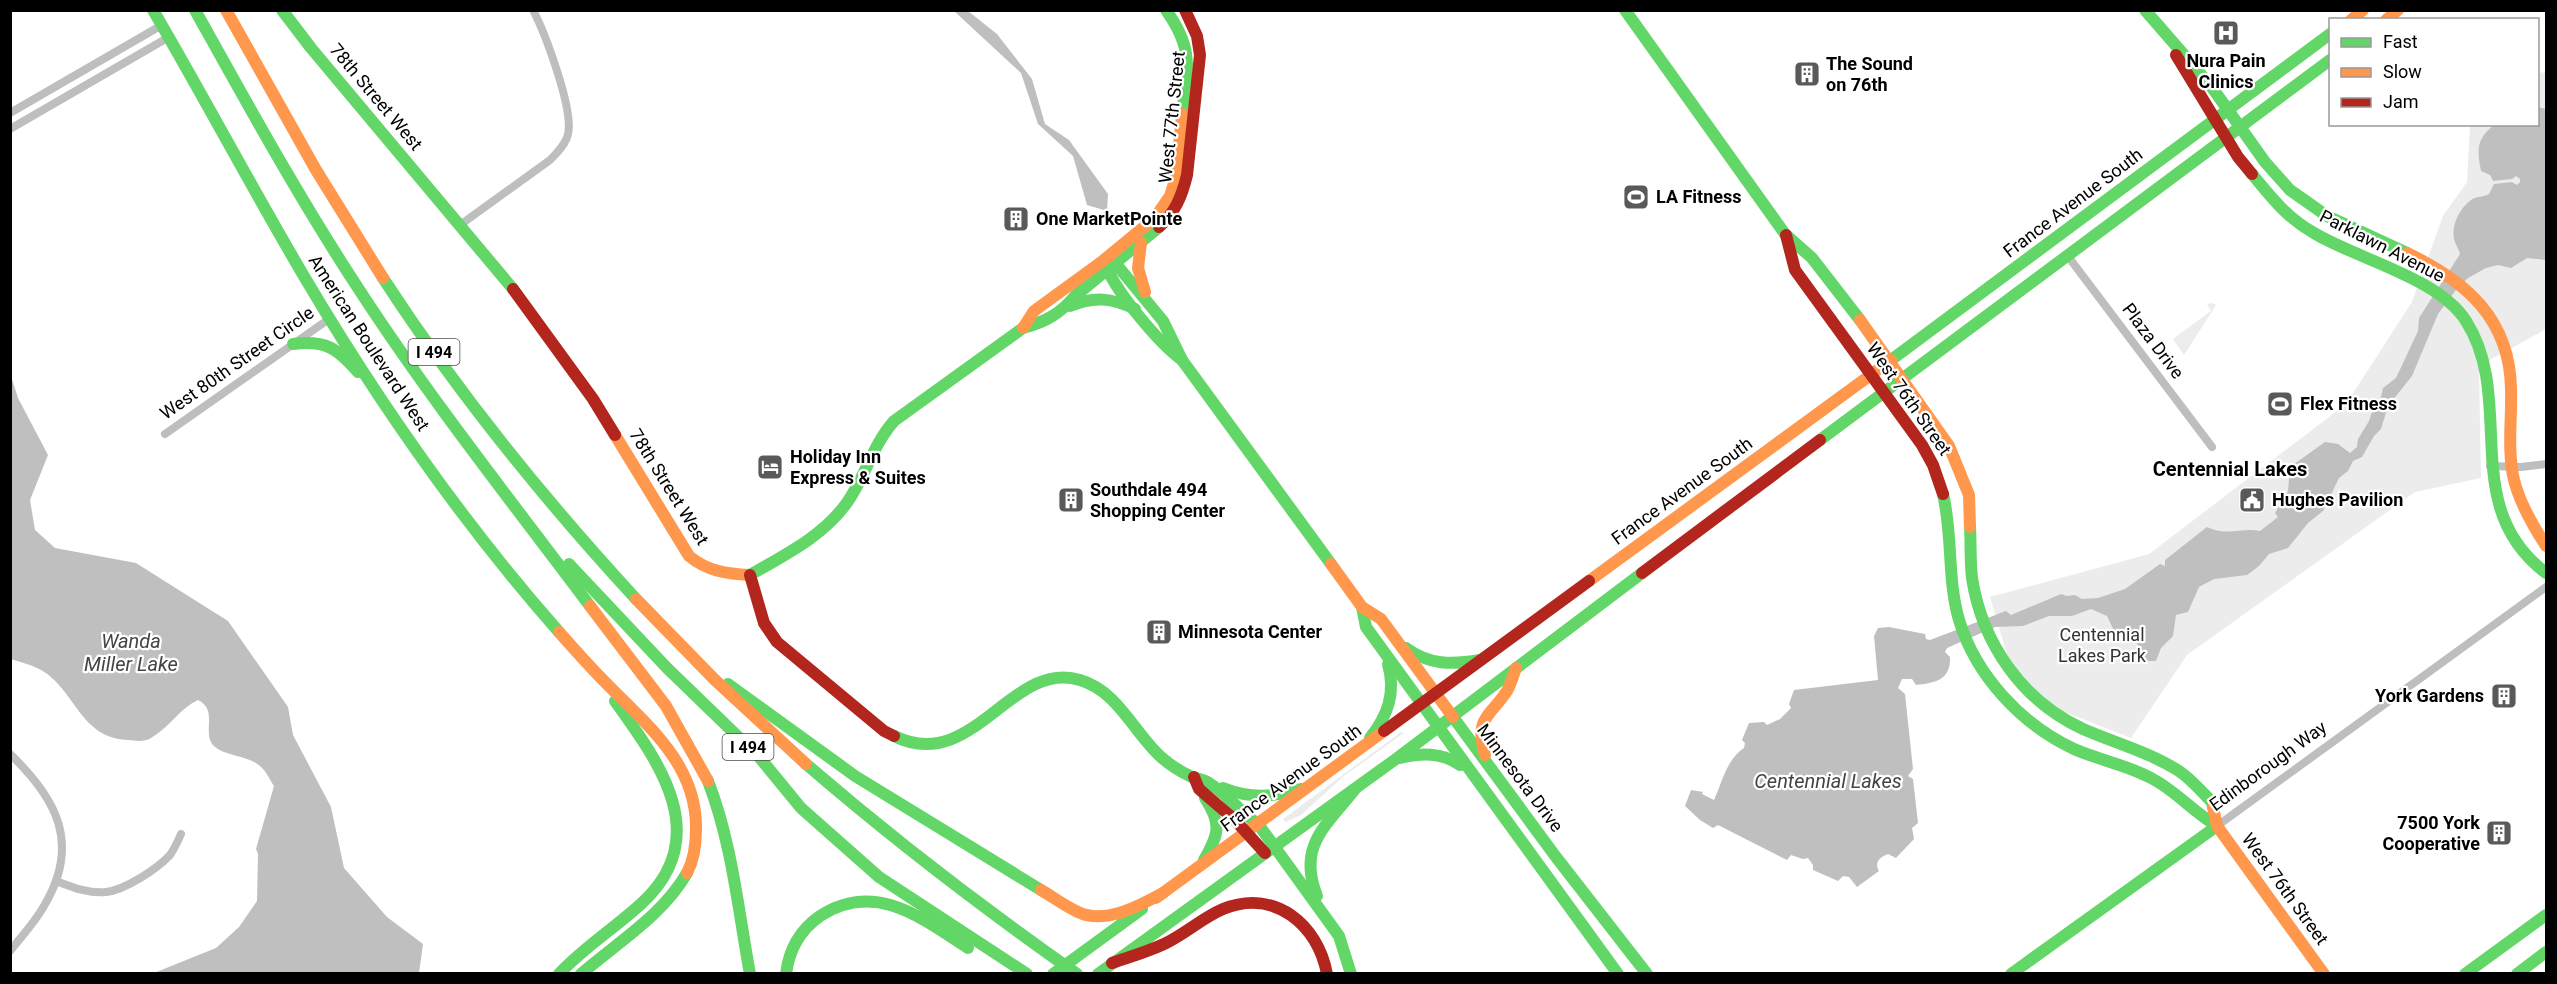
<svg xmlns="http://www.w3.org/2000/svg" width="2557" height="984" font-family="Roboto,sans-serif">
	<rect width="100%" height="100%" fill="#fff"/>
	<!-- green -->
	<g fill="#ececec">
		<polygon points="2546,72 2546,329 2479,366 2481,478 2415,492 2187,655 2131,738 2050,706 2009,661 1990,597 2149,554 2346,404 2412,302 2443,216 2467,182 2470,125 2538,124 2538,73"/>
		<polygon points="2212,303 2216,305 2184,355 2173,339 2211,311 2207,304"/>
		<polygon points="1401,732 1404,733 1344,776 1301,815 1286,822 1283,819"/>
	</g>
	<!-- water -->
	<g fill="#bfbfbf">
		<polygon points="954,11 968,11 997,34 1032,79 1045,124 1069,140 1108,194 1107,211 1087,205 1073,156 1038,124 1021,73"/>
		<path d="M2538,107L2546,109V260L2527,258L2511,268L2498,265L2486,268L2468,278L2456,290L2438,314L2412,376L2388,406L2381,429L2374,436L2362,457L2353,461L2348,471L2339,478L2323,511L2308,523L2288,548L2269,554L2259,566L2247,575L2214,579L2199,587L2188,612L2176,615L2173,636L2161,648L2156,661C2146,661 2143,662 2136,655L2139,647L2135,640L2128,636L2118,639L2107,616L2091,609L2072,616H2049L2023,626L1995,627L1947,648L1945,652L1950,657C1951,680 1935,683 1916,685L1912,679H1902L1898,688L1905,694L1913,769L1908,776L1913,779L1918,823L1912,828L1914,839L1896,858L1888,854C1880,857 1874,862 1879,871L1857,887L1849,877L1843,876L1838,881L1813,870V865L1808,858L1803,859L1791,855L1787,860L1718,825L1713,828L1700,820L1685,806L1691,790L1703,792L1702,794L1714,800C1723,780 1727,759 1744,748L1745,743L1742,740L1749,723L1764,722L1767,725L1780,719L1791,708L1789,704L1794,690L1878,680L1874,636L1878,628L1889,627L1925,634L1926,639L1930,640L2006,611L2011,615L2061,594L2067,596L2075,595L2082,599L2098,598L2125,589L2160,564L2165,566V560L2207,527C2229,537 2241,527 2260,531L2278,517L2275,513L2288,491L2290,467L2325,442L2338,444L2350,453L2357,447L2358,439L2369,421L2375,403L2381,397L2383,388L2396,378L2418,331L2419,318L2460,254C2459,249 2456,246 2454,239C2451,225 2460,208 2471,200C2476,196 2484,197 2489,194L2494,184L2512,182L2517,185L2520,182V179L2516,176L2512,179L2493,181L2490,175L2481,171C2477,150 2476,139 2494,125L2538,124Z"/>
		<path d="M11,376L18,398L48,455L30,500L35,530L55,548L136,563L228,621L288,707L293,735L331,807L344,868L387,917L423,944L419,973H154L216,948L239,927L257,901L258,854L256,849L274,786C270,780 266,771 261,767C249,755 226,757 214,746C201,733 219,710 198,700C179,709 169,728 151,738C145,742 136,741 129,740C80,739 76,690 41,670C32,665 20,662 11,659Z"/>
	</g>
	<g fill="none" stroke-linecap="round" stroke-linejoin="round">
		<!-- street -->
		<g stroke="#bebebe" stroke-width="8">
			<polyline points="10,113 162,25"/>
			<polyline points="10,129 169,37"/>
			<path d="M460,225L550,160C557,153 566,144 568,134C574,110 545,33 533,10"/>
			<polyline points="2067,255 2212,447"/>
			<polyline points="165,434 329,319"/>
			<polyline points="2490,466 2521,467 2546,464"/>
			<path d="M10,754C57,799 81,844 44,906C35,922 22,936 10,951"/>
			<polyline points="2217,826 2546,587"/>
			<path d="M56,881C72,887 89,894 106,892C125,890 157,869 170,855C174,849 178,841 181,834"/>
		</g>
		<!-- fast -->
		<g stroke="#63d668" stroke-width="12">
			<path d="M153,10C205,99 253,190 305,278C379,403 463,523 559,632"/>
			<path d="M195,10C248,105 300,200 360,291C431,400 512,502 590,606"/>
			<polyline points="282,10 311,48 513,289"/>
			<path d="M1166,10C1195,51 1187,68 1182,114"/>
			<polyline points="1625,10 1785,234 1812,258 1860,320"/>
			<polyline points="2145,10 2211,86 2265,162 2290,190 2327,216 2407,253"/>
			<path d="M2252,174C2272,198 2286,217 2314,233C2357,259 2439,278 2466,321C2517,401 2457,506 2546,573"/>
			<path d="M1104,260C1111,287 1159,343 1182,360L1331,564"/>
			<polyline points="1111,262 1116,264 1163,321 1182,360"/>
			<path d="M383,278C457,392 544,499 636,599"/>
			<path d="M1070,306C1094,296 1112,298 1135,309"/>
			<path d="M293,344C326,340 337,348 358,372"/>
			<polyline points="1891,360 2330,34"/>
			<polyline points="1820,440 2330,60"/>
			<path d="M1943,494C1953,536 1947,579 1959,620C1976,676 2022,725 2074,749C2099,760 2127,765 2151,778C2175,790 2193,812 2217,826"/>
			<path d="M1970,527C1971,544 1970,561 1972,578C1982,643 2022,701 2083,729C2115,743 2149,752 2179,771C2191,779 2202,792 2212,802L2213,807"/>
			<polyline points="569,564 667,668 760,758 801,808 879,877 1027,974"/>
			<path d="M750,575C784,555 822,537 846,504C865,478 872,446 894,421L1023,328C1045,322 1060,314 1075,296L1159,227"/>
			<polyline points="1362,607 1366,627 1618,974"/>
			<path d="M1406,648C1429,665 1452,665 1480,660"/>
			<polyline points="728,684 855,776 1041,890"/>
			<polyline points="1453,717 1556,857 1647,974"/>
			<path d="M894,736C973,775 1011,659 1080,680C1118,691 1134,733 1161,757C1170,765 1181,772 1192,777C1198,779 1204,779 1209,783C1227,794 1240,812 1258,824"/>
			<path d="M1370,738C1388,715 1396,693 1388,664"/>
			<path d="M1400,758C1422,753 1441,752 1460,765"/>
			<path d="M806,764C893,839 983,908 1077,974"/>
			<path d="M708,781C732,843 738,909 750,974"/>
			<path d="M1223,788C1251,799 1273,797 1301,789"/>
			<polyline points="1258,824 1339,936 1351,974"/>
			<path d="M1204,860C1219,834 1222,824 1205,798"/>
			<path d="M1317,896C1297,846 1326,826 1355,789"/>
			<path d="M559,974C584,947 615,928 642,903C714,836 659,762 615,701"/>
			<path d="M581,974C618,942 662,916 687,873"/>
			<path d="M786,974C789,949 800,930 820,916C875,880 922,918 968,948"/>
			<polyline points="1053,974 1142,909"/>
			<polyline points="1098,974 1396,759 1642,573"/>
			<polyline points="2011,974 2217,826"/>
			<polyline points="2465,974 2546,915"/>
			<polyline points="2517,974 2546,952"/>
		</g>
		<!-- slow -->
		<g stroke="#ff974d" stroke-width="12">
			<polyline points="226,10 316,170 383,278"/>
			<polyline points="2351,20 2363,10"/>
			<polyline points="2386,20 2398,10"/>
			<polyline points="1141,243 1138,268 1145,292"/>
			<path d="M2407,253C2466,281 2510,319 2511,389C2512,419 2507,450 2514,480C2520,504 2533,526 2546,546"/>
			<polyline points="1860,320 1949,446 1969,495 1970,527"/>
			<polyline points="1023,328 1034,311 1104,260 1155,218 1170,196 1176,177 1182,114"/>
			<path d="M615,435L689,556C707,571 727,574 750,575"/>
			<polyline points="1331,564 1362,607 1381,619 1453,717"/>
			<polyline points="1589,581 1891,360"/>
			<polyline points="636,599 715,680 806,764"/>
			<polyline points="590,606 666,706 708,781"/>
			<path d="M559,632C574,649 589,666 605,682C647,725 697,764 696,829C696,844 694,860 687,873"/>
			<path d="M1485,755C1474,718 1489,718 1507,691C1511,684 1513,676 1516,668"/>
			<polyline points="2213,807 2217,826 2324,974"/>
			<path d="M1041,890C1053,897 1065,906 1078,912C1105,925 1139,906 1163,893"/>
			<polyline points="1156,898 1384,731"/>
		</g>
		<!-- jam -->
		<g stroke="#b3261e" stroke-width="12">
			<polyline points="2176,55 2238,157 2252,174"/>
			<path d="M1159,227C1175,213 1182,196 1187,175L1200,55L1197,36L1185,10"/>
			<polyline points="1786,235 1795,270 1922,445 1933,465 1943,494"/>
			<polyline points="513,289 593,399 615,435"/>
			<polyline points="1642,573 1820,440"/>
			<polyline points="750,575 764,623 777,642 884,731 894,736"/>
			<polyline points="1384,731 1589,581"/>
			<polyline points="1194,777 1199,789 1235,820 1265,853"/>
			<path d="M1112,963C1129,957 1147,952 1164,944C1185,934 1202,918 1223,909C1275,888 1318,925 1327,974"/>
		</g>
	</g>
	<!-- icons -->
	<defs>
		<symbol id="hospital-square" viewBox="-11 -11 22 22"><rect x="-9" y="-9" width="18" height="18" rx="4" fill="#595959" stroke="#fff"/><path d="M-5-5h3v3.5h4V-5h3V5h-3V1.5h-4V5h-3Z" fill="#fff"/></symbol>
		<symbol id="building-square" viewBox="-11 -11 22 22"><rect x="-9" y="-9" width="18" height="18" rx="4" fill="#595959" stroke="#fff"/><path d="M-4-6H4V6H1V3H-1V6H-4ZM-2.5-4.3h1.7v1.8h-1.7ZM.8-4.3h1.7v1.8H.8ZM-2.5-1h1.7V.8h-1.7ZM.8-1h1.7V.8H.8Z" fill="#fff"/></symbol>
		<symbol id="stadium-square" viewBox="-11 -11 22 22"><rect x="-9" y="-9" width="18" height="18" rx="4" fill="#595959" stroke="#fff"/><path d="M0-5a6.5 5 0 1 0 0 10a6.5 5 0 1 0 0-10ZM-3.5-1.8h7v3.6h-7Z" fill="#fff"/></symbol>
		<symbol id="hotel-square" viewBox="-11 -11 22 22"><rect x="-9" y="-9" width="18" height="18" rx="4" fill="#595959" stroke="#fff"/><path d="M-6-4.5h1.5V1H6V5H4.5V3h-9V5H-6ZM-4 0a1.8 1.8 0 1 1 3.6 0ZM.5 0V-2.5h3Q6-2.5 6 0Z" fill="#fff"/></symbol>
		<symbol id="civic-square" viewBox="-11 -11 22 22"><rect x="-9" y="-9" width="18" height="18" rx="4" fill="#595959" stroke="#fff"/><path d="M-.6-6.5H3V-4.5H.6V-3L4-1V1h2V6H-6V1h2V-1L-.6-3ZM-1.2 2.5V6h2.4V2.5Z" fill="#fff"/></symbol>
	</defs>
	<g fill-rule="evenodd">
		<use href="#hospital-square" x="2211" y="18" width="30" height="30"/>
		<use href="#building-square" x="1792" y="59" width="30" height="30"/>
		<use href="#stadium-square" x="1621" y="182" width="30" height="30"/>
		<use href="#building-square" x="1001" y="204" width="30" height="30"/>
		<use href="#stadium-square" x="2265" y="389" width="30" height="30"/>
		<use href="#hotel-square" x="755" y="452" width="30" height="30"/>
		<use href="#building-square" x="1056" y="485" width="30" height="30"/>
		<use href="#civic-square" x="2237" y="485" width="30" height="30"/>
		<use href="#building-square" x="1144" y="617" width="30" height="30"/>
		<use href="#building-square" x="2489" y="681" width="30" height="30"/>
		<use href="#building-square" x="2484" y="818" width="30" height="30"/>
	</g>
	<g text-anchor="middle" stroke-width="4.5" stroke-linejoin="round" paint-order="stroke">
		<!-- shield labels -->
		<g fill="#fff" stroke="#4c4c4c" stroke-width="1.5">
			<rect x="408.5" y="339" width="51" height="26" rx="4.5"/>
			<rect x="722.5" y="734" width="51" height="26" rx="4.5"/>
		</g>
		<g font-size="16" font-weight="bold" fill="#000">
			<text x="434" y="358">I 494</text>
			<text x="748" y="753">I 494</text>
		</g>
		<!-- poi labels -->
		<g font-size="18" font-weight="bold" fill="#000" stroke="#fff" text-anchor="start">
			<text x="2226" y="67" text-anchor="middle">Nura Pain<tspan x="2226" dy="21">Clinics</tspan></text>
			<text x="1826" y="70">The Sound<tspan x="1826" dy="21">on 76th</tspan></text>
			<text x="1656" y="203">LA Fitness</text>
			<text x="1036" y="225">One MarketPointe</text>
			<text x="2300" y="410">Flex Fitness</text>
			<text x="790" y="463">Holiday Inn<tspan x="790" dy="21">Express &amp; Suites</tspan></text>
			<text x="1090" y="496">Southdale 494<tspan x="1090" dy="21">Shopping Center</tspan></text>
			<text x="2272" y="506">Hughes Pavilion</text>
			<text x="1178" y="638">Minnesota Center</text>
			<text x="2484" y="702" text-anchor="end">York Gardens</text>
			<text x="2480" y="829" text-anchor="end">7500 York<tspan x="2480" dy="21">Cooperative</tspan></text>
		</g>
		<!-- street labels -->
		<g font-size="18" fill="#000" stroke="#fff">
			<text transform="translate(376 97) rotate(50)" y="6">78th Street West</text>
			<text transform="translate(1172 117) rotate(-84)" y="6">West 77th Street</text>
			<text transform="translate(2073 203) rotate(-37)" y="6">France Avenue South</text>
			<text transform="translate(2382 246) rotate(27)" y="6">Parklawn Avenue</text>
			<text transform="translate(2153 341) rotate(53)" y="6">Plaza Drive</text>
			<text transform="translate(369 343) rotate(57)" y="6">American Boulevard West</text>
			<text transform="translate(237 363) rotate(-35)" y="6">West 80th Street Circle</text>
			<text transform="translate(1909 399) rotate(55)" y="6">West 76th Street</text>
			<text transform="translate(669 487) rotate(58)" y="6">78th Street West</text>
			<text transform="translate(1682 491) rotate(-36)" y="6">France Avenue South</text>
			<text transform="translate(2268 766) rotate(-36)" y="6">Edinborough Way</text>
			<text transform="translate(1291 778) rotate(-36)" y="6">France Avenue South</text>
			<text transform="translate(1520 778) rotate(53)" y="6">Minnesota Drive</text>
			<text transform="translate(2285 889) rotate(54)" y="6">West 76th Street</text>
		</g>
		<!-- park labels -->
		<g font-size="18" fill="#333" stroke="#fff">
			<text x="2102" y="641">Centennial<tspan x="2102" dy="21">Lakes Park</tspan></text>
		</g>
		<!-- neighbourhood labels -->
		<g font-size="20" font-weight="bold" fill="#000" stroke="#fff">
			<text x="2230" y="476">Centennial Lakes</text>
		</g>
		<!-- water labels -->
		<g font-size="20" font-style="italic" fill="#444" stroke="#fff">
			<text x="131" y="648">Wanda<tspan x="131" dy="23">Miller Lake</tspan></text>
			<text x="1828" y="788">Centennial Lakes</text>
		</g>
	</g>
	<!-- border -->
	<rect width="2557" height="984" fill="none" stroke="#000000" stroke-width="24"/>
	<!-- legend -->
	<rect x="2329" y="18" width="210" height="108" fill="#ffffff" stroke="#999999" stroke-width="1.5"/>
	<rect x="2341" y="38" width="30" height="9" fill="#63d668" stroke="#999999" stroke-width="1.5"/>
	<text x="2383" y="48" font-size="18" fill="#000000">Fast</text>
	<rect x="2341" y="68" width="30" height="9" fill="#ff974d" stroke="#999999" stroke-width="1.5"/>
	<text x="2383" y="78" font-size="18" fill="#000000">Slow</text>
	<rect x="2341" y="98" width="30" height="9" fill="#b3261e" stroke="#999999" stroke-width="1.5"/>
	<text x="2383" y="108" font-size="18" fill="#000000">Jam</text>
</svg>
